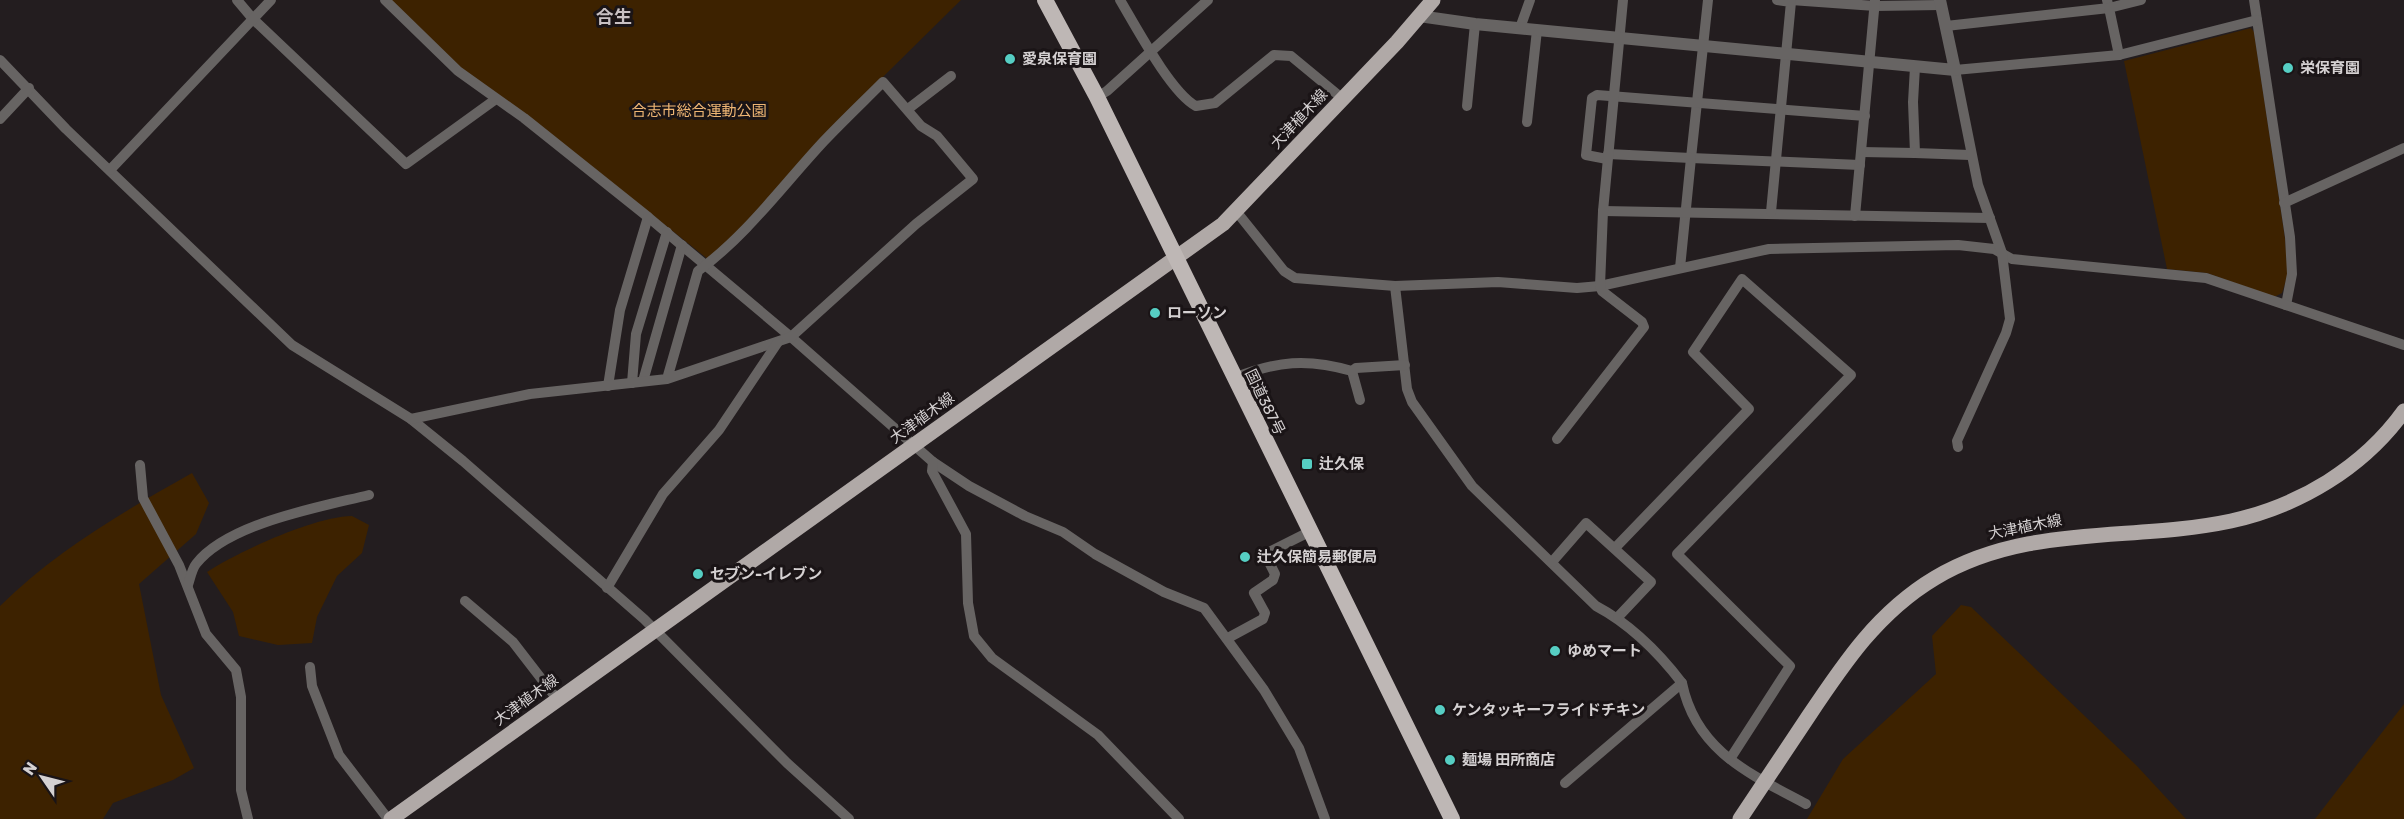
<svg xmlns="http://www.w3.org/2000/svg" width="2404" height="819" font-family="Rubik,'Noto Sans JP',sans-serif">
	<rect width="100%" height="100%" fill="#231d1f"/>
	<!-- green -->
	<g fill="#3d2200">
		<polygon points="391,0 961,0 821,138 760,209 709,260 527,115 460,67"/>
		<polygon points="2251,28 2254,32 2285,239 2288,274 2282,293 2274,297 2207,273 2167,269 2124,61"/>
		<path d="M192,473L209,503L196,534L139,584L161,695L194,768L173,780L113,803L103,819H0V606C57,550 123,512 192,473Z"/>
		<path d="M352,516L369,525L362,553L337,576L317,617L312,643L278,645L239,636L233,612L207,572C240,551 313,517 352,516Z"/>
		<polygon points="1961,605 1971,607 2137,766 2186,819 1807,819 1843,759 1936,674 1932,636"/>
		<polygon points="2404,704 2404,819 2315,819"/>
	</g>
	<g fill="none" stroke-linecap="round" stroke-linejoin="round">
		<!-- minor -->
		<g stroke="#676463" stroke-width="10">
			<polyline points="237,0 253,19 406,164 496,99"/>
			<polyline points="385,0 458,71 524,118 648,217 791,337 933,462 969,486 1025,516 1063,532 1095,554 1164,592 1204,608 1264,690 1299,748 1325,819"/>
			<path d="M1120,0C1135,25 1171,93 1196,106L1215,103L1274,55L1291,56L1343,99"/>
			<polyline points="1708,0 1691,158 1860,165"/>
			<polyline points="1791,0 1875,6 1941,5"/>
			<polyline points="2254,0 2290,237 2292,274 2286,305"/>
			<polyline points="1946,26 2109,8 2107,0"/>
			<polyline points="1520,28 1530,0"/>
			<polyline points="2119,55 2109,8 2141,0"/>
			<polyline points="0,60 66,129 292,345 411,419 463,461 644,619 787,763 849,819"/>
			<polyline points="1915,67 1913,102 1915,153 1970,155"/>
			<polyline points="1097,97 1107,91 1208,0"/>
			<polyline points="1467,106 1475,24"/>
			<polyline points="908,109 951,76"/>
			<polyline points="0,119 29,88"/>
			<polyline points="1527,122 1537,30"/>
			<polyline points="1862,152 1915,153"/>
			<polyline points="1608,154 1691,158 1680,268"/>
			<polyline points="1607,159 1586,155 1592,98 1597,95 1865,116"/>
			<polyline points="110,170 271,0"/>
			<polyline points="2284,203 2404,148"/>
			<polyline points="1236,211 1284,271 1295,278 1395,286 1498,282 1577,288 1600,286 1769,249 1958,245 1994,249 2012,259 2206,278 2404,345"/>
			<polyline points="1603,211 1990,218"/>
			<polyline points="1771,212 1791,2 1777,0"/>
			<polyline points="1855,216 1875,0"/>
			<path d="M1395,286L1407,389L1412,402L1472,486L1596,606C1630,624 1659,653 1682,683L1565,783"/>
			<polyline points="1352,371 1360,400"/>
			<path d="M1234,378C1277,361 1307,358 1352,371L1356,368L1405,365"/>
			<polyline points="643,381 682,245"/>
			<polyline points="632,383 636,334 667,232"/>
			<polyline points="608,386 620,310 648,217"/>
			<path d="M411,419L530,394L667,379L791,337L916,224L973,179L937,136L921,126L883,82C864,101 843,121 824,141C783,185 747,235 698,271L667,379"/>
			<polyline points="1557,439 1644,327 1642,322 1602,291 1600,286 1603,211 1623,0"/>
			<polyline points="1958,447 1957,441 2006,333 2010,319 2002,253 1978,185 1955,70 2119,55 2257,20"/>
			<polyline points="933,462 932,471 966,534 968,603 974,636 992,658 1098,735 1179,819"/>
			<polyline points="140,465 143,498 179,565 206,634 236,670 241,697 241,790 248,819"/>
			<polyline points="1615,548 1749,409 1693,352 1742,279 1851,375 1677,554 1790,666 1730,759"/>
			<polyline points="1552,562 1586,523 1651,582 1618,617"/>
			<path d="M188,585C190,579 192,569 196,564C228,523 320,507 369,495"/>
			<polyline points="607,588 663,494 719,430 778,342"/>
			<polyline points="465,601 513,642 557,699"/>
			<polyline points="1228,638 1263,619 1265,613 1254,593 1273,580 1275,574 1265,554 1309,532"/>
			<polyline points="310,667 312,686 339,755 388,819"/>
			<path d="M1682,683C1696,751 1750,774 1806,804"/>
		</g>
		<!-- tertiary -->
		<polyline stroke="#676463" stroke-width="12" points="1419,16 1475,24 1955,70 1940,0"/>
		<!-- primary -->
		<g stroke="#b0a9a7" stroke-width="15">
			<polyline points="391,819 1223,224 1397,42 1433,0"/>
			<path d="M1740,819C1763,785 1785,751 1808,717C1844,663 1878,612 1935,578C2027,523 2132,542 2231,521C2299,506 2363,468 2404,411"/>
		</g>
		<!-- trunk -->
		<polyline stroke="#beb7b5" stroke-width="16" points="1045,0 1097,97 1452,819"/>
	</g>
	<!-- markers -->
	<g fill="#56cec3" stroke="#1a1416" stroke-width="2">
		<circle cx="1010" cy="59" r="6"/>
		<circle cx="2288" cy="68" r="6"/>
		<circle cx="1155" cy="313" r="6"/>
		<rect x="1301" y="458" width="12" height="12" rx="3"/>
		<circle cx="1245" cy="557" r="6"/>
		<circle cx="698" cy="574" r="6"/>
		<circle cx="1555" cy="651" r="6"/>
		<circle cx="1440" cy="710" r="6"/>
		<circle cx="1450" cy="760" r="6"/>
	</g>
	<g text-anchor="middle" stroke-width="6" stroke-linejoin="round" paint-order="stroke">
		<!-- poi labels -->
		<g font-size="15" font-weight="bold" fill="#d5d1d2" stroke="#1a1416" text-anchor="start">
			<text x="1022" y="64">愛泉保育園</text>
			<text x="2300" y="73">栄保育園</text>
			<text x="1167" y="318">ローソン</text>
			<text x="1319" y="469">辻久保</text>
			<text x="1257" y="562">辻久保簡易郵便局</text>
			<text x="710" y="579">セブン-イレブン</text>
			<text x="1567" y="656">ゆめマート</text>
			<text x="1452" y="715">ケンタッキーフライドチキン</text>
			<text x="1462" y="765">麺場 田所商店</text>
		</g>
		<!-- park labels -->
		<g font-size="15" fill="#efb674" stroke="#1a1416">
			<text x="699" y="116">合志市総合運動公園</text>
		</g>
		<!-- street labels -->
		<g font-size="15" fill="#d5d1d2" stroke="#1a1416">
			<text transform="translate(1299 119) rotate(-47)" y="5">大津植木線</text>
			<text transform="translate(1265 402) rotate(64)" y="5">国道387号</text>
			<text transform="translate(922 418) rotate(-36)" y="5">大津植木線</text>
			<text transform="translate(2025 527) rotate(-11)" y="5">大津植木線</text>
			<text transform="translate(526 700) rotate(-36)" y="5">大津植木線</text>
		</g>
		<!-- quarter labels -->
		<g font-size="18" font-weight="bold" fill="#c9c1c3" stroke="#1a1416">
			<text x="614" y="23">合生</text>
		</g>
	</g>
	<!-- north arrow -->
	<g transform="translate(42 777) rotate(305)" stroke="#1a1416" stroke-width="4.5" paint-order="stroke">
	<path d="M0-4.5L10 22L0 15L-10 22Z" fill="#d5d1d2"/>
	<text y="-9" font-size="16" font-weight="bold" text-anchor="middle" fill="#d5d1d2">N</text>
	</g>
</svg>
